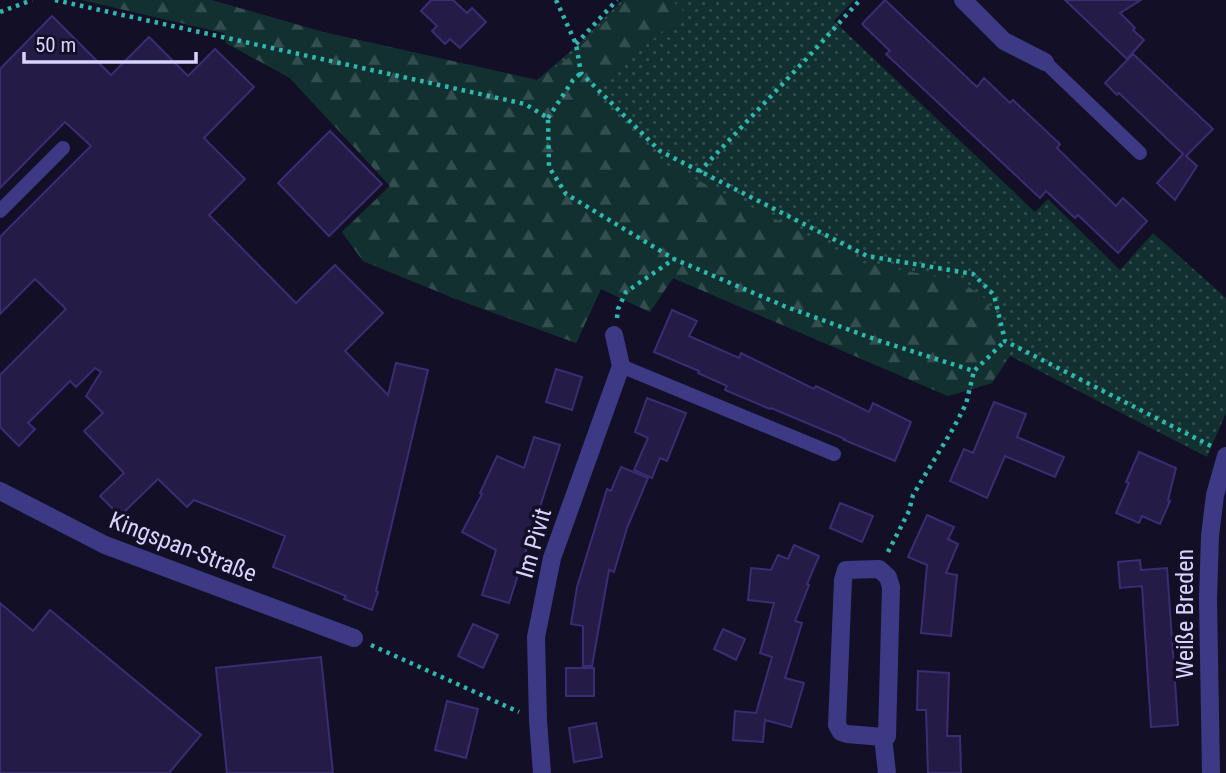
<svg xmlns="http://www.w3.org/2000/svg" width="1226" height="773" font-family="'Roboto Condensed',sans-serif">
	<defs>
		<pattern id="green-dots" width="8" height="8" patternUnits="userSpaceOnUse" patternTransform="scale(1.75)"><rect width="8" height="8" fill="#12302f"/><path d="M2 2h.1M6 6h.1" fill="none" stroke="#344d4e" stroke-width="1.8" stroke-linecap="round"/></pattern>
		<pattern id="forest-firs" width="22" height="20" patternUnits="userSpaceOnUse" patternTransform="scale(1.75)"><rect width="22" height="20" fill="#12302f"/><path d="M5 1l3.5 6h-7zM16 11l3.5 6h-7z" fill="#344d4e"/></pattern>
	</defs>
	<rect width="100%" height="100%" fill="#130f26"/>
	<!-- green -->
	<polygon fill="url(#green-dots)" points="82,0 211,0 323,32 537,80 579,44 622,0 854,0 834,21 1035,212 1048,199 1120,270 1153,233 1226,298 1226,413 1207,457 1010,356 992,383 948,396 673,278 650,312 601,289 576,343 456,299 363,261 342,232 390,186 290,78 226,43 224,33"/>
	<!-- forest -->
	<polygon fill="url(#forest-firs)" points="82,0 211,0 323,32 537,80 570,57 627,0 671,0 685,12 589,94 655,159 863,263 960,281 986,299 1008,352 992,383 948,396 673,278 650,312 601,289 576,343 456,299 363,261 342,232 390,186 290,78 226,43 224,33"/>
	<!-- building -->
	<g fill="#241b47" stroke="#3b2d73" stroke-width="2">
		<polygon points="431,0 453,0 467,13 472,8 486,22 460,48 450,39 445,44 432,31 437,26 421,11"/>
		<polygon points="885,0 977,87 984,78 1010,103 1013,100 1060,144 1057,148 1116,206 1123,198 1147,221 1118,253 1078,215 1075,218 1046,191 1040,198 886,54 890,51 862,24"/>
		<polygon points="1065,0 1141,0 1120,13 1135,28 1133,30 1144,40 1127,59"/>
		<polygon points="52,16 111,75 149,37 188,76 215,49 254,87 204,138 245,179 209,215 296,303 335,265 383,313 345,351 388,395 396,363 428,370 376,591 378,592 372,610 344,599 346,596 273,567 285,536 194,500 187,507 158,479 120,516 100,496 124,473 84,431 103,413 86,396 101,372 95,368 76,387 70,381 28,423 35,429 19,446 0,427 0,375 66,309 35,279 0,314 0,237 91,146 65,122 0,188 0,69"/>
		<polygon points="1133,54 1213,129 1186,156 1197,166 1175,200 1157,183 1183,154 1119,93 1117,95 1105,83"/>
		<polygon points="330,131 382,184 329,236 278,183"/>
		<polygon points="672,310 697,321 689,336 739,358 741,353 814,389 816,386 869,412 873,403 911,422 895,461 844,440 845,439 771,408 770,409 725,390 727,386 698,373 699,371 654,352"/>
		<polygon points="556,369 582,377 572,410 546,402"/>
		<polygon points="647,398 686,413 667,461 660,458 652,478 634,470 648,438 635,432"/>
		<polygon points="994,402 1026,414 1017,437 1064,457 1055,477 1005,456 987,498 950,481 964,449 973,453"/>
		<polygon points="534,437 560,445 509,603 482,595 496,550 462,532 482,494 480,493 497,456 524,468"/>
		<polygon points="1139,452 1176,468 1168,500 1170,501 1160,524 1142,516 1139,523 1116,513 1129,483 1126,482"/>
		<polygon points="621,467 648,478 627,528 614,572 609,570 592,666 583,666 583,626 571,624 577,587 607,489 611,491"/>
		<polygon points="840,503 873,516 862,542 830,528"/>
		<polygon points="927,515 954,527 948,539 958,544 946,573 957,575 951,636 921,633 927,565 908,557"/>
		<polygon points="794,545 819,556 807,584 809,585 795,621 802,623 785,678 804,683 791,727 765,720 763,742 733,740 735,711 756,713 772,657 760,653 774,603 748,600 751,568 771,570 778,555 788,559"/>
		<polygon points="1140,560 1141,570 1167,568 1178,725 1151,727 1142,586 1120,588 1118,562"/>
		<polygon points="0,603 33,631 50,610 201,735 169,773 0,773"/>
		<polygon points="473,624 498,635 483,668 458,656"/>
		<polygon points="723,629 745,639 736,660 714,649"/>
		<polygon points="321,657 333,773 227,773 216,668"/>
		<rect x="566" y="668" width="28" height="28"/>
		<polygon points="918,671 949,673 947,736 960,736 961,773 928,773 926,710 917,710"/>
		<polygon points="447,701 478,709 466,758 435,750"/>
		<polygon points="596,723 602,757 574,762 569,728"/>
	</g>
	<g fill="none" stroke-linecap="round" stroke-linejoin="round">
		<!-- path -->
		<g stroke="#2fb8b0" stroke-width="4.5" stroke-dasharray="3.5 5" stroke-linecap="butt">
			<polyline points="55,0 525,104 548,118 549,167 566,194 674,259 784,306 877,340 974,371 1005,341"/>
			<polyline points="556,0 576,44 581,73 660,151 867,256 973,274 994,295 1005,341 1213,447"/>
			<polyline points="0,12 32,0"/>
			<polyline points="576,44 617,0"/>
			<polyline points="548,118 573,80 581,73"/>
			<polyline points="699,172 810,55 860,0"/>
			<polyline points="617,318 618,309 626,292 674,259"/>
			<polyline points="888,552 909,511 913,495 954,427 966,404 974,371"/>
			<polyline points="371,645 519,712"/>
		</g>
		<!-- lane -->
		<g stroke="#3d3a85" stroke-width="14">
			<polyline points="1045,62 1140,153"/>
			<polyline points="0,211 63,148"/>
			<polyline points="621,366 834,454"/>
		</g>
		<!-- street -->
		<g stroke="#3d3a85" stroke-width="18">
			<polyline points="963,0 1004,41 1045,62"/>
			<polyline points="0,491 105,545 354,638"/>
			<polyline points="883,737 847,734 841,732 837,725 843,580 846,570 879,569 888,577 891,587 887,736 883,737 887,773"/>
			<polyline points="542,773 538,721 536,637 552,558 621,366 614,335"/>
			<polyline points="1211,773 1208,599 1210,536 1215,495 1226,456"/>
		</g>
	</g>
	<g text-anchor="middle" stroke-width="7" stroke-linejoin="round" paint-order="stroke">
		<!-- street labels -->
		<g font-size="24" fill="#d9d4ff" stroke="#130f26">
			<text transform="translate(534 543) rotate(-74)" y="8">Im Pivit</text>
			<text transform="translate(183 547) rotate(21)" y="8">Kingspan-Straße</text>
			<text transform="translate(1185 614) rotate(-90)" y="8">Weiße Breden</text>
		</g>
	</g>
	<!-- scale -->
	<path d="M24 52v10h172v-10" fill="none" stroke="#d9d4ff" stroke-width="3.5"/>
	<text x="35" y="52" font-size="21" fill="#d9d4ff" stroke="#130f26" stroke-width="5" paint-order="stroke">50 m</text>
</svg>
